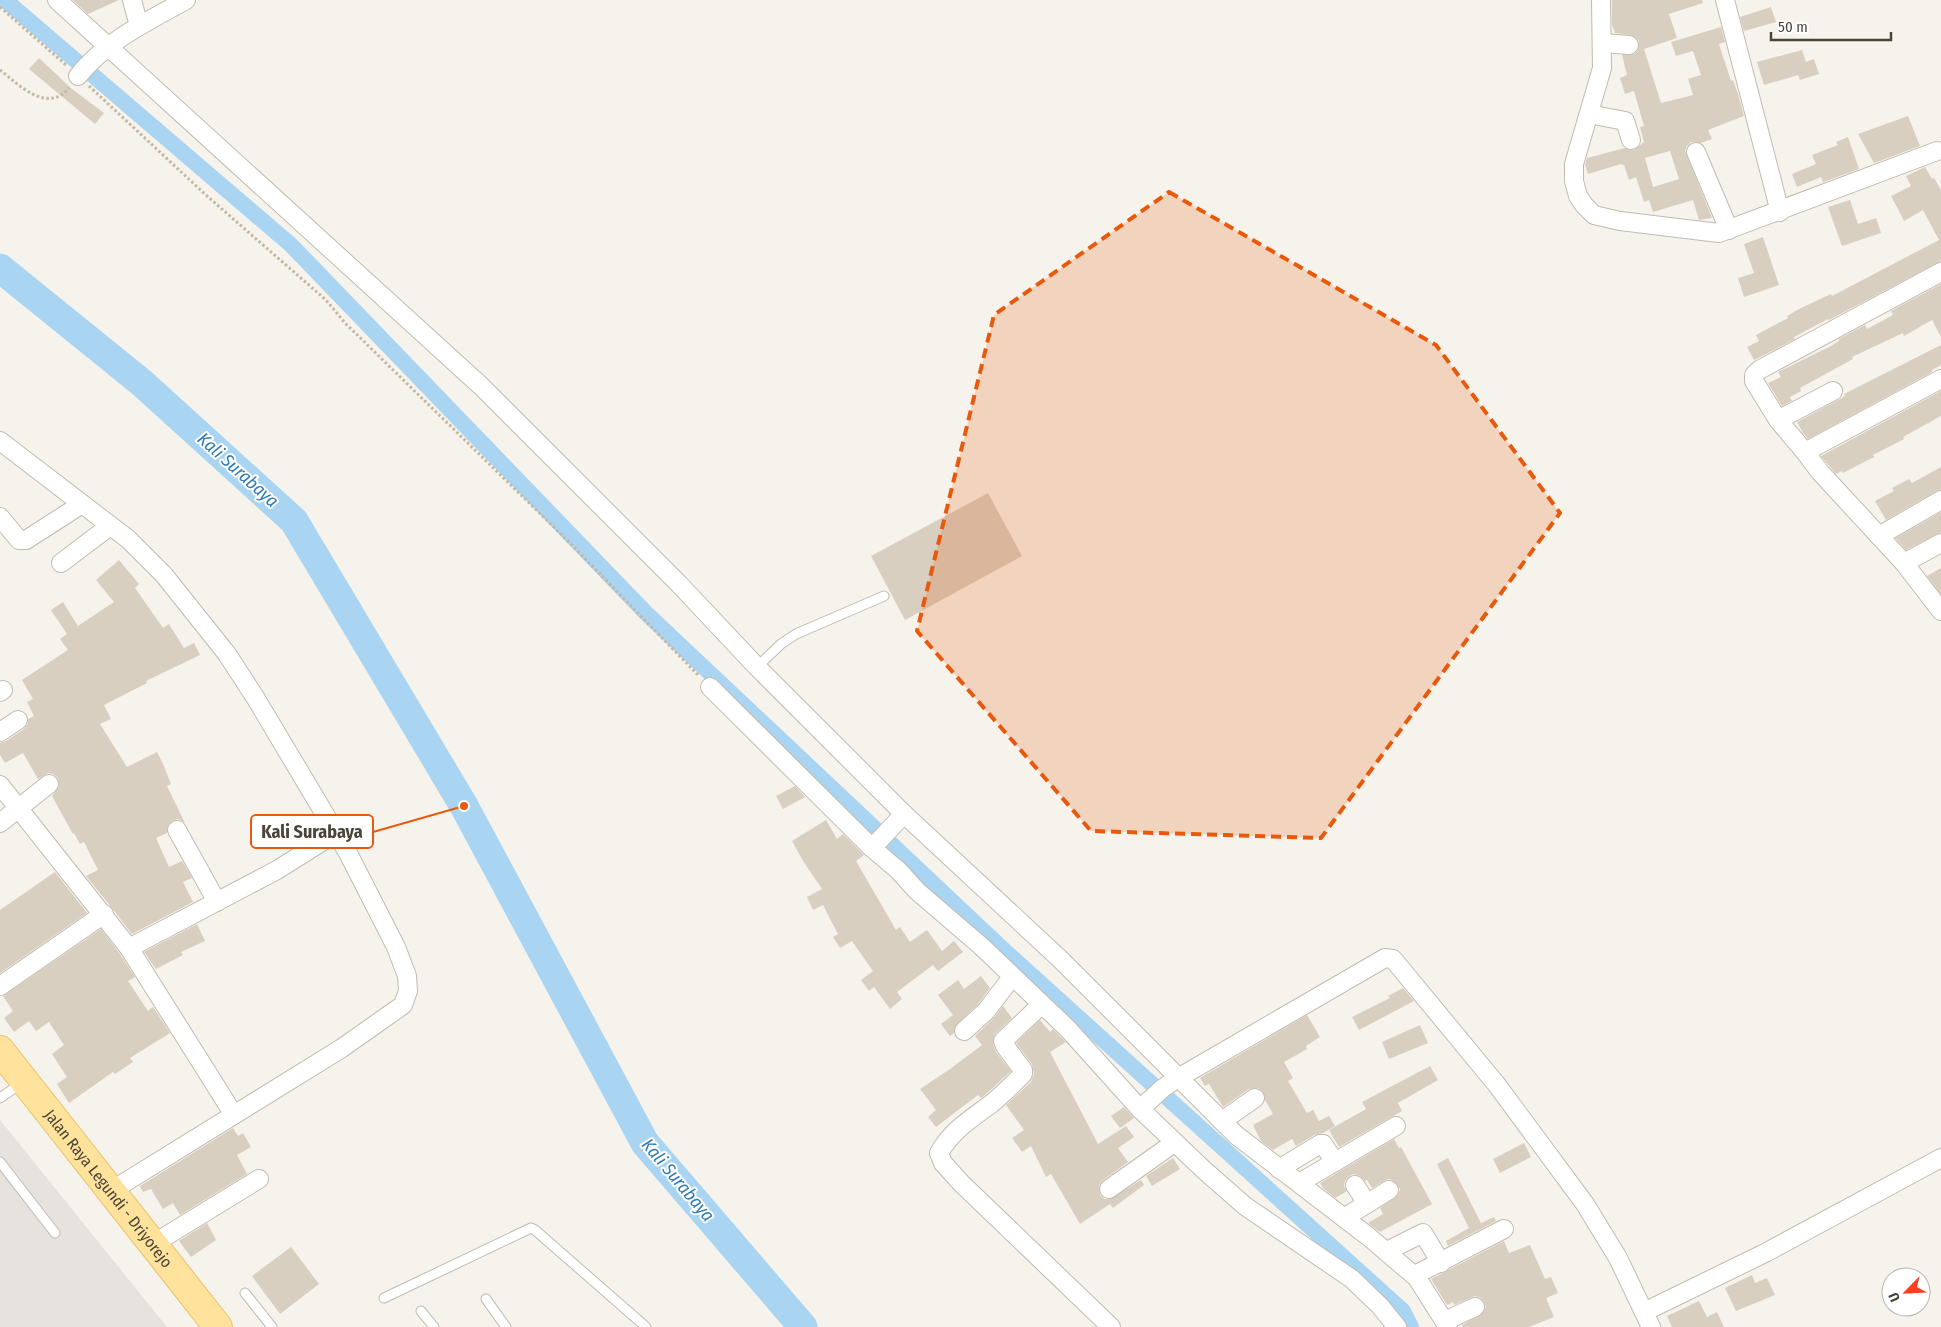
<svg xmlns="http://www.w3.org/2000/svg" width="1941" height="1327" font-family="'Fira Sans Condensed',sans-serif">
	<rect width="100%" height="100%" fill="#f6f3ec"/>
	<!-- industrial -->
	<polygon fill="#e6e2dd" points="0,1120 167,1327 0,1327"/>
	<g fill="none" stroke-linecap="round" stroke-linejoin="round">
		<!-- canal -->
		<polyline stroke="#a9d4f2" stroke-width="16" points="5,0 291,245 646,613 1006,952 1403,1311 1411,1327"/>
		<!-- river -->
		<polyline stroke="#a9d4f2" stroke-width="29" points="0,268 142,383 294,521 464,806 645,1143 803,1327"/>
	</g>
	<!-- building -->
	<g fill="#d8cfc1" fill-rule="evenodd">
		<polygon points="73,0 119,0 88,14"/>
		<path d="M1612,0H1702L1703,3L1669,14L1677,38L1644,49L1661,103L1693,95L1688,79L1701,75L1693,51L1676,56L1671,42L1721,27L1725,42L1719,44L1731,81L1733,80L1738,94L1744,116L1708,130L1712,139L1701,143L1691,142L1687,146L1685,151L1712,218L1699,220L1693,200L1653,212L1649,200L1644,202L1636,177L1629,180L1624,165H1622L1621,164L1588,174L1585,165L1587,158L1625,148L1634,150L1644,142L1640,127L1644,126L1634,91L1625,94L1620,78L1627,75L1622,55L1634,54L1638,51L1639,41L1635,37L1630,35L1615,33L1612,25ZM1670,151L1679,179L1653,187L1645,158Z"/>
		<polygon points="1771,7 1776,22 1744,31 1740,17"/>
		<polygon points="1802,50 1806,62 1814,59 1819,74 1800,80 1798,75 1764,85 1757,62"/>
		<polygon points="39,58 72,89 104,113 95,124 29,69"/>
		<polygon points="1908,116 1920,146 1874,163 1858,134"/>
		<polygon points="1848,137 1859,169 1823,182 1821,177 1797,187 1792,174 1816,164 1812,155 1838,145 1836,142"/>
		<polygon points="1925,167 1932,179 1934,178 1941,190 1941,261 1829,320 1828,319 1794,337 1795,339 1754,360 1747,347 1759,341 1756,335 1788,318 1787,316 1799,309 1831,294 1832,296 1939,240 1923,210 1904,221 1891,196 1911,186 1906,176"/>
		<polygon points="1850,200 1858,224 1876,218 1881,233 1842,246 1828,207"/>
		<polygon points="1763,237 1779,285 1744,297 1738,278 1754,273 1744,244"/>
		<polygon points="1941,284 1941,337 1932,320 1904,336 1903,333 1852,357 1853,359 1800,388 1801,391 1790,397 1792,401 1782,406 1768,383 1781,377 1778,372 1831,346 1839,341 1839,339 1865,325 1867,329 1893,315 1891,311"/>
		<polygon points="1941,345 1941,365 1932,370 1932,372 1808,439 1803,433 1797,422 1838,400 1845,396 1844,394"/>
		<polygon points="1941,391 1941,416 1903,437 1904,439 1873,455 1874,457 1843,473 1842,471 1836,474 1821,456"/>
		<polygon points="1941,467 1941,489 1936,491 1886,520 1875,501 1894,491 1892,488 1909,479 1912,483"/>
		<polygon points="988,493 1022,556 905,620 871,556"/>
		<polygon points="1941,512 1941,532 1906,550 1898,541 1896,538"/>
		<polygon points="119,560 139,584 135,588 163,628 169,624 184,648 194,643 200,655 146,681 147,683 104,705 111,719 100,724 127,767 157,752 163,764 171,784 167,786 185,823 178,819 172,821 168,825 167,833 156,838 169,867 182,861 192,878 183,882 193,902 132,934 112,908 86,876 98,870 84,842 80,844 74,833 73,834 52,796 59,787 58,778 53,774 48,773 38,779 23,753 5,763 0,755 0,743 6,741 24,729 28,724 28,719 34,716 27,702 33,699 22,680 68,650 60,639 67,634 51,610 63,602 78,626 114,602 96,580"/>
		<polygon points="1941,568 1941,594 1927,576"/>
		<polygon points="795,786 805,797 783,809 776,796"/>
		<polygon points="826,820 837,839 843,834 864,855 856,861 896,930 900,927 910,942 927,930 942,951 954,941 963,952 938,971 933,965 897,992 902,999 890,1009 874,987 869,991 861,980 873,971 852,941 840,948 833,937 838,934 823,905 813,910 807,897 822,889 803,861 792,841"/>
		<polygon points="55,872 87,913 0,973 0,910"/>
		<polygon points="197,924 205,941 181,952 183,955 156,969 144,952"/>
		<polygon points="101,929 120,954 135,977 128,981 148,1011 153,1007 170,1033 130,1058 133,1062 115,1074 113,1072 69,1103 57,1084 67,1077 52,1054 64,1045 49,1022 36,1031 29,1021 14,1032 4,1018 13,1011 3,996"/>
		<polygon points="981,976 990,988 978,1004 957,1024 954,1033 950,1036 941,1024 953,1015 938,995 958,980 964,989"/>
		<polygon points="1403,988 1414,1001 1359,1030 1352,1017 1390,998 1388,996"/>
		<polygon points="1003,1006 1012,1018 995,1034 993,1039 993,1044 996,1052 1011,1071 984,1096 981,1098 978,1095 936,1127 928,1117 936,1110 920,1089 950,1069 982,1045 975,1036 993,1019"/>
		<polygon points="1307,1015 1320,1037 1306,1046 1307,1049 1284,1062 1293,1078 1288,1081 1307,1113 1313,1110 1319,1121 1329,1116 1335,1126 1323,1133 1314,1135 1296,1146 1292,1139 1273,1150 1261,1141 1253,1125 1273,1114 1265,1100 1263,1092 1258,1088 1249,1089 1223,1107 1209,1084 1205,1086 1200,1078"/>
		<polygon points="1040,1020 1050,1032 1053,1029 1066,1042 1050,1052 1098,1144 1126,1126 1134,1137 1118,1148 1128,1162 1102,1181 1099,1185 1100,1195 1105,1199 1110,1199 1141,1180 1144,1185 1113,1208 1110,1204 1080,1224 1051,1174 1046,1177 1031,1146 1022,1152 1012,1138 1024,1130 1006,1105 1031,1082 1034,1074 1032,1064 1016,1043"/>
		<polygon points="1420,1025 1428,1043 1389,1059 1382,1042"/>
		<polygon points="1430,1066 1438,1080 1398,1103 1402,1111 1339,1147 1329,1130 1366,1109 1362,1102"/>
		<polygon points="1124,1107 1134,1118 1120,1128 1111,1116"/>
		<polygon points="233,1128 238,1136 243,1133 251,1147 237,1155 247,1174 180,1215 173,1203 163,1209 151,1189 143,1192 140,1186"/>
		<polygon points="1394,1139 1399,1148 1401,1147 1432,1204 1380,1232 1368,1223 1383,1214 1380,1208 1398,1195 1400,1189 1394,1181 1389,1179 1384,1181 1372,1188 1367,1180 1365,1181 1360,1176 1354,1174 1349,1176 1345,1181 1344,1186 1347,1191 1335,1198 1323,1188 1320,1183"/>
		<polygon points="1524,1143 1531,1157 1500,1173 1493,1159"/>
		<polygon points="1173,1158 1180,1169 1152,1186 1146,1176"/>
		<polygon points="1448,1158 1481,1223 1494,1217 1496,1221 1448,1246 1446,1241 1469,1228 1437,1164"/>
		<polygon points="207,1223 216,1240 191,1257 179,1241"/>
		<polygon points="1504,1241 1509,1253 1530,1245 1545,1279 1551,1277 1558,1293 1546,1298 1554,1317 1529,1327 1463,1327 1462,1325 1483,1313 1486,1307 1484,1302 1481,1298 1475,1296 1454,1305 1453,1302 1447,1305 1431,1279"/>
		<polygon points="291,1247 319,1284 280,1314 252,1276"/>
		<polygon points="1752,1275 1755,1283 1767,1278 1775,1295 1736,1311 1725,1288"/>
		<polygon points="1699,1301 1707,1317 1717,1312 1724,1327 1672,1327 1667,1316"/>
	</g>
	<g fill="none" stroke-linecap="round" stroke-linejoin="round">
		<defs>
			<g id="service">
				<polyline points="757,667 781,644 796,634 884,596"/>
				<polyline points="0,1098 23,1082"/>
				<polyline points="0,1162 55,1233"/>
				<polyline points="245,1293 272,1327"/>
				<polyline points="384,1298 531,1228 535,1230 646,1327"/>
				<polyline points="486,1299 506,1327"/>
				<polyline points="421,1311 434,1327"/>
			</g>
			<g id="minor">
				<polyline points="57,0 481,386 679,584 757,667 904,814 1060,959 1236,1135 1369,1237 1417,1278 1448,1327"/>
				<polyline points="132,0 139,26"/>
				<polyline points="1601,0 1602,68 1574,164 1574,181 1578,196 1584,205 1594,215 1620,221 1719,233 1937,151"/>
				<polyline points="1725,0 1780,212"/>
				<polyline points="1603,43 1629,45"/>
				<path d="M78,76C106,41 148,21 186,0"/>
				<polyline points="1589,114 1625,121 1631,140"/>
				<polyline points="1696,152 1729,230"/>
				<polyline points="1941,272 1759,370 1754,375 1754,381 1778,420 1805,452 1820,472 1904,563 1941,611"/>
				<polyline points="1778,420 1833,391"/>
				<polyline points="0,441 128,539 164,575 227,654 255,697 348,853 396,947 407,976 408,991 403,1005 342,1048 111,1191"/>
				<polyline points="1805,452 1941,379"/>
				<polyline points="0,517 19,540 26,540 82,504"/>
				<polyline points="1879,536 1941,500"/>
				<polyline points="61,563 110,526"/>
				<polyline points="1904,563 1941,543"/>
				<polyline points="710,687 872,848 899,871 917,891 981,946 1068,1029 1140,1109 1204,1170 1245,1206 1352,1279 1380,1306 1397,1327"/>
				<polyline points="0,692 3,690"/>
				<polyline points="0,732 18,720"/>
				<polyline points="0,785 129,948 234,1115"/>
				<polyline points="0,823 49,784"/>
				<polyline points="177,830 217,902"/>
				<polyline points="872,848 904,814"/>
				<polyline points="129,948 277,870 336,833"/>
				<polyline points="0,986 104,914"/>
				<path d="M1041,1005L1003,1041L1005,1046L1023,1070V1074C1013,1084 1002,1095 991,1104C972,1118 951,1131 939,1153L943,1163L961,1183L1111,1327"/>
				<polyline points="964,1031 986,1011 1012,977"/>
				<polyline points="1140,1109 1163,1088 1178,1078 1385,958 1393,959 1497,1085 1585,1204 1618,1258 1651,1327"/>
				<polyline points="1222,1121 1255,1098"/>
				<polyline points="1279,1169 1320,1144 1323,1144 1335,1162"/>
				<polyline points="1299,1183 1396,1126"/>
				<polyline points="1355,1185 1366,1202"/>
				<polyline points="1109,1189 1174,1143"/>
				<polyline points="1344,1218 1389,1190"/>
				<polyline points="153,1244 259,1179"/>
				<polyline points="1387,1251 1423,1233 1441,1263"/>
				<polyline points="1415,1275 1504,1229"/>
				<polyline points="1644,1312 1765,1253 1941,1158"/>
				<polyline points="1445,1321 1475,1307"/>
			</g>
			<g id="primary">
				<path id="s1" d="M0,1050L218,1327"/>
			</g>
		</defs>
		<!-- service casing -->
		<use href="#service" stroke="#c2bbae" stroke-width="11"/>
		<!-- minor casing -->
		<use href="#minor" stroke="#c2bbae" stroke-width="20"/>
		<!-- primary casing -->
		<use href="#primary" stroke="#e6c16a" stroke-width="30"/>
		<!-- path -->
		<g stroke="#c4b79f" stroke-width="3" stroke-dasharray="2.5 2.5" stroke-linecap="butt">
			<polyline points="0,7 66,65"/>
			<path d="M0,70C19,85 47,114 69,88"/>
			<polyline points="89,86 207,196 326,300 345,323 565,538 699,676"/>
		</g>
		<!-- service -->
		<use href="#service" stroke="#fff" stroke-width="9"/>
		<!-- minor -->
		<use href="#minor" stroke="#fff" stroke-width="18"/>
		<!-- primary -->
		<use href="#primary" stroke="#ffe39c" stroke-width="28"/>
	</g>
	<!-- marked area -->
	<path fill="#e8590c" fill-opacity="0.2" stroke="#e8590c" stroke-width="4" stroke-dasharray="10 6" stroke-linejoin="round" d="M1169,192L1436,345L1560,513L1321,838L1091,831L917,631L994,315Z"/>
	<g text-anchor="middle" stroke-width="4" stroke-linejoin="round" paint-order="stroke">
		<!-- street labels -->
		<g font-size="16" fill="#4b4439" stroke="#fff">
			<text dy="6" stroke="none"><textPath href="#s1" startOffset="176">Jalan Raya Legundi - Driyorejo</textPath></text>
		</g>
		<!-- water labels -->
		<g font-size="18" font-style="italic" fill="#2e7ab2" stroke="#fff">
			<text transform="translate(238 470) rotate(42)" y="6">Kali Surabaya</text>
			<text transform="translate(678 1180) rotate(50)" y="6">Kali Surabaya</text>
		</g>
	</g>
	<!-- callouts -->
	<path fill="none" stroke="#e8590c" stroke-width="2" d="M464 806L373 832"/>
	<circle fill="#e8590c" stroke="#fff" stroke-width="2" cx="464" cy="806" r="5"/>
	<rect fill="#fff" stroke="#e8590c" stroke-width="2" x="251" y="815" width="122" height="33" rx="5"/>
	<g font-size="18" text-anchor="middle" font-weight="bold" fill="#4b4439">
		<text x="312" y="838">Kali Surabaya</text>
	</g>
	<!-- north arrow -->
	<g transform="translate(1906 1292) rotate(246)"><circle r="24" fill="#ffffff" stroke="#b7b4b0"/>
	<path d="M0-4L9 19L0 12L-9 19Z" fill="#fc3f1d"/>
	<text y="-8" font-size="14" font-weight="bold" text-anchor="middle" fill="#4b4439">U</text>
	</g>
	<!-- scale -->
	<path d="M1771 32v8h120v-8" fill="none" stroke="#4b4439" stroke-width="2.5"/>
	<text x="1778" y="32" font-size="15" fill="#4b4439" stroke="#ffffff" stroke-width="4" paint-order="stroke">50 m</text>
</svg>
